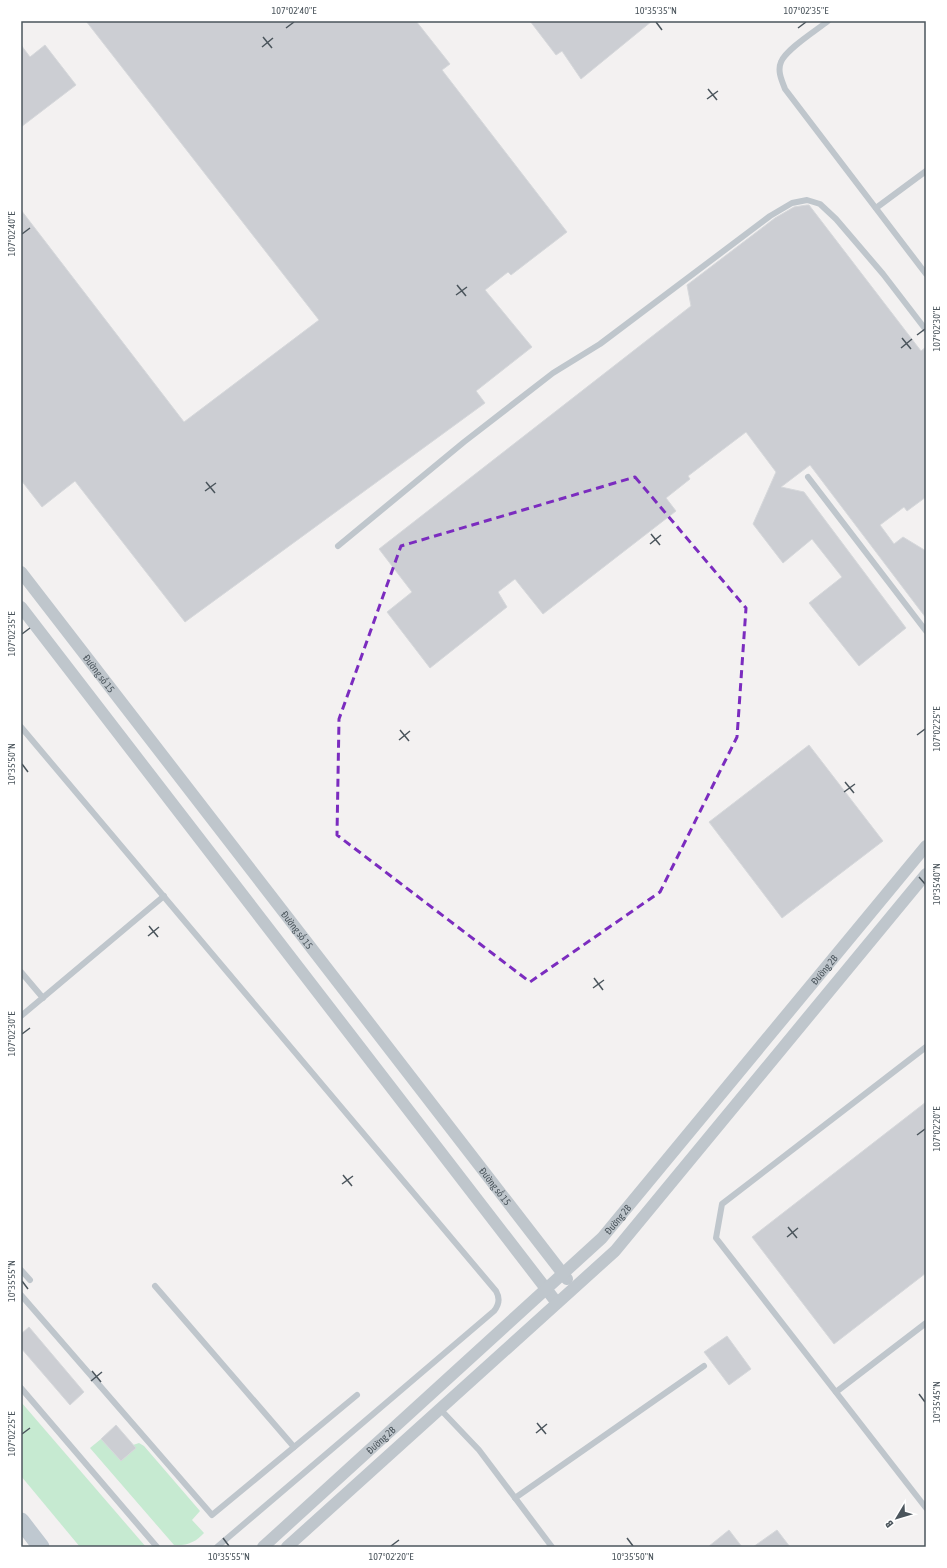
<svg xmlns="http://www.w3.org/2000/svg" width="947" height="1568" font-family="'Asap Condensed',sans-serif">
	<rect width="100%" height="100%" fill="#f3f1f1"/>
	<!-- green -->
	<g fill="#c6ead1">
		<polygon points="21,1402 146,1547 80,1547 21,1476"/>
		<path d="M101,1439L121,1461L136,1448L133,1445L139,1443L144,1446L200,1511L192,1520L204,1533C196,1542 187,1546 174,1545L90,1448Z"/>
	</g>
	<!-- building -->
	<g fill="#ccced3" stroke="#d6d8db">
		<polygon points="86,21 416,21 450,64 442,70 567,232 511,275 508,272 485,290 532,347 476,391 485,403 185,622 75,481 42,507 21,480 21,210 184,422 319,320"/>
		<polygon points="530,21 652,21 581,79 562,51 556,55"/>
		<polygon points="21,45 30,57 45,45 76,85 21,127"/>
		<polygon points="807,205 809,205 921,351 926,347 926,497 907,511 904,507 880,525 894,544 903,537 926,551 926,618 810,465 781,487 804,492 906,628 859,666 809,603 842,577 812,539 783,563 753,524 776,472 746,432 688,476 690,479 666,498 676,511 543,614 515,579 498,592 507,607 430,668 387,612 412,592 379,549 691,306 687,285 775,218 794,207"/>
		<polygon points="809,745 883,841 782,918 709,822"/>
		<polygon points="926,1102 926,1273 834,1344 752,1237"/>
		<polygon points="29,1327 84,1392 70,1405 21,1348 21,1334"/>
		<polygon points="727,1336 751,1369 729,1385 704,1352"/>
		<polygon points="116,1425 136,1448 121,1461 101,1439"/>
		<polygon points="729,1530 742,1547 708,1547"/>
		<polygon points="777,1530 790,1547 753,1547"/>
	</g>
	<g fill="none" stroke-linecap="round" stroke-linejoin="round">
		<!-- lane -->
		<g stroke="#bfc6cc" stroke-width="6">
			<path d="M828,21C817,30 786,49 781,62C777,71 782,81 785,89L926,274"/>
			<polyline points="876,208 926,171"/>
			<polyline points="808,477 926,631"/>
			<polyline points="338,546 464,442 553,373 600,344 770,216 792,203 807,200 820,204 836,219 883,274 926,330"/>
			<path d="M21,727L496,1291C500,1298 499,1305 494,1311L217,1547"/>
			<polyline points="21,972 43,998"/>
			<polyline points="21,1016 164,896"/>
			<polyline points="926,1047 722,1204 716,1238 926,1508"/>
			<polyline points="21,1270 30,1280"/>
			<polyline points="155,1286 294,1447"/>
			<polyline points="21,1295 212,1515 357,1395"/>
			<polyline points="21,1388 157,1547"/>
			<polyline points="836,1392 926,1323"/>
			<polyline points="440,1409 479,1450 552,1547"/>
			<polyline points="515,1498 704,1366"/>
		</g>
		<!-- street -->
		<g stroke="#bfc6cc" stroke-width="12">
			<path id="s1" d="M21,572L567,1279"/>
			<polyline points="21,607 557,1303"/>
			<path id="s2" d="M263,1547L602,1238L926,846"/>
			<polyline points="287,1547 615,1251 926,874"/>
		</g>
		<!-- secondary -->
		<polyline stroke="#bfc8d0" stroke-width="17" points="21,1521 41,1547"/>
	</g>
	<!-- marked area -->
	<path fill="none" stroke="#7b2cbf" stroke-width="3" stroke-dasharray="8 5" stroke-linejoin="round" d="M635,477L746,608L737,737L660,892L530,982L337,835L339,719L401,546Z"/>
	<!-- ticks -->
	<path fill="none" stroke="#4b555c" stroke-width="1.5" d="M656,22L662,30M286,28L294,22M798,28L806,22M263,37L272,48M262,47L273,38M708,89L717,100M707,99L718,91M22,234L30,228M457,285L466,296M456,295L467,287M917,335L925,329M902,338L911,349M901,348L912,339M206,482L215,493M205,491L216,483M651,534L660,545M650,544L661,535M22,634L30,628M400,730L409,741M917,735L925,729M399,740L410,731M22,764L28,772M845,782L854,793M844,792L855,784M919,877L925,884M149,926L158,937M148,936L159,927M594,978L603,990M593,988L604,980M22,1034L30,1028M917,1135L925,1129M343,1175L352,1186M342,1184L353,1176M788,1227L797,1238M787,1237L798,1228M22,1281L28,1289M92,1371L101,1382M91,1381L102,1372M919,1394L925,1402M537,1423L546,1434M536,1433L547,1424M22,1434L30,1428M223,1538L229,1546M627,1538L633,1546M391,1546L399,1540"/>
	<g text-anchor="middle" stroke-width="3" stroke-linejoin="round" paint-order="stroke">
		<!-- street labels -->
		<g font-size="10" fill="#4b555c" stroke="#fff">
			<text dy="4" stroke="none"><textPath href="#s1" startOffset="128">Đường số 15</textPath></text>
			<text dy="4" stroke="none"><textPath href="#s1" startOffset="452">Đường số 15</textPath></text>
			<text dy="4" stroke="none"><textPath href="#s2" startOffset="807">Đường 2B</textPath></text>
			<text dy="4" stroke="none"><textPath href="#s1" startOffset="776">Đường số 15</textPath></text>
			<text dy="4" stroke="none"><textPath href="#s2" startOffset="483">Đường 2B</textPath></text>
			<text dy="4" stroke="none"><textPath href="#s2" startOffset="159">Đường 2B</textPath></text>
		</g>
	</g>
	<!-- border -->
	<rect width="947" height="1568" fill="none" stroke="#ffffff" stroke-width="44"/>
	<!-- north arrow -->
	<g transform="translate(897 1518) rotate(232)" stroke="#ffffff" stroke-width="3" paint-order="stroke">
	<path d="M0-3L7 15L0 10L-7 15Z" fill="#4b555c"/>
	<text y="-6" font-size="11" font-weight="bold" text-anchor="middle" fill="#4b555c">B</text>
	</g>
	<rect x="22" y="22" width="903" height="1524" fill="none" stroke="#4b555c" stroke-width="1.5"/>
	<g font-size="10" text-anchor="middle" fill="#4b555c">
		<text x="294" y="14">107°02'40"E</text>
		<text x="656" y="14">10°35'35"N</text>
		<text x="806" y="14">107°02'35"E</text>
		<text transform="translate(11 234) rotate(-90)" y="4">107°02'40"E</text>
		<text transform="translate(936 329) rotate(-90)" y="4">107°02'30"E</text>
		<text transform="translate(11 634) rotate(-90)" y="4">107°02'35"E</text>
		<text transform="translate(936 729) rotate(-90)" y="4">107°02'25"E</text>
		<text transform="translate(11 764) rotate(-90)" y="4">10°35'50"N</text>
		<text transform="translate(936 884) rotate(-90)" y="4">10°35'40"N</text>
		<text transform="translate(11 1034) rotate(-90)" y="4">107°02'30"E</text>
		<text transform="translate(936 1129) rotate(-90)" y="4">107°02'20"E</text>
		<text transform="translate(11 1281) rotate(-90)" y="4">10°35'55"N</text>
		<text transform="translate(936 1402) rotate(-90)" y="4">10°35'45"N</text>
		<text transform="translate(11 1434) rotate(-90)" y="4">107°02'25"E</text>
		<text x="229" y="1560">10°35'55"N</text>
		<text x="391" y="1560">107°02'20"E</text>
		<text x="633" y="1560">10°35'50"N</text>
	</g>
</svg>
